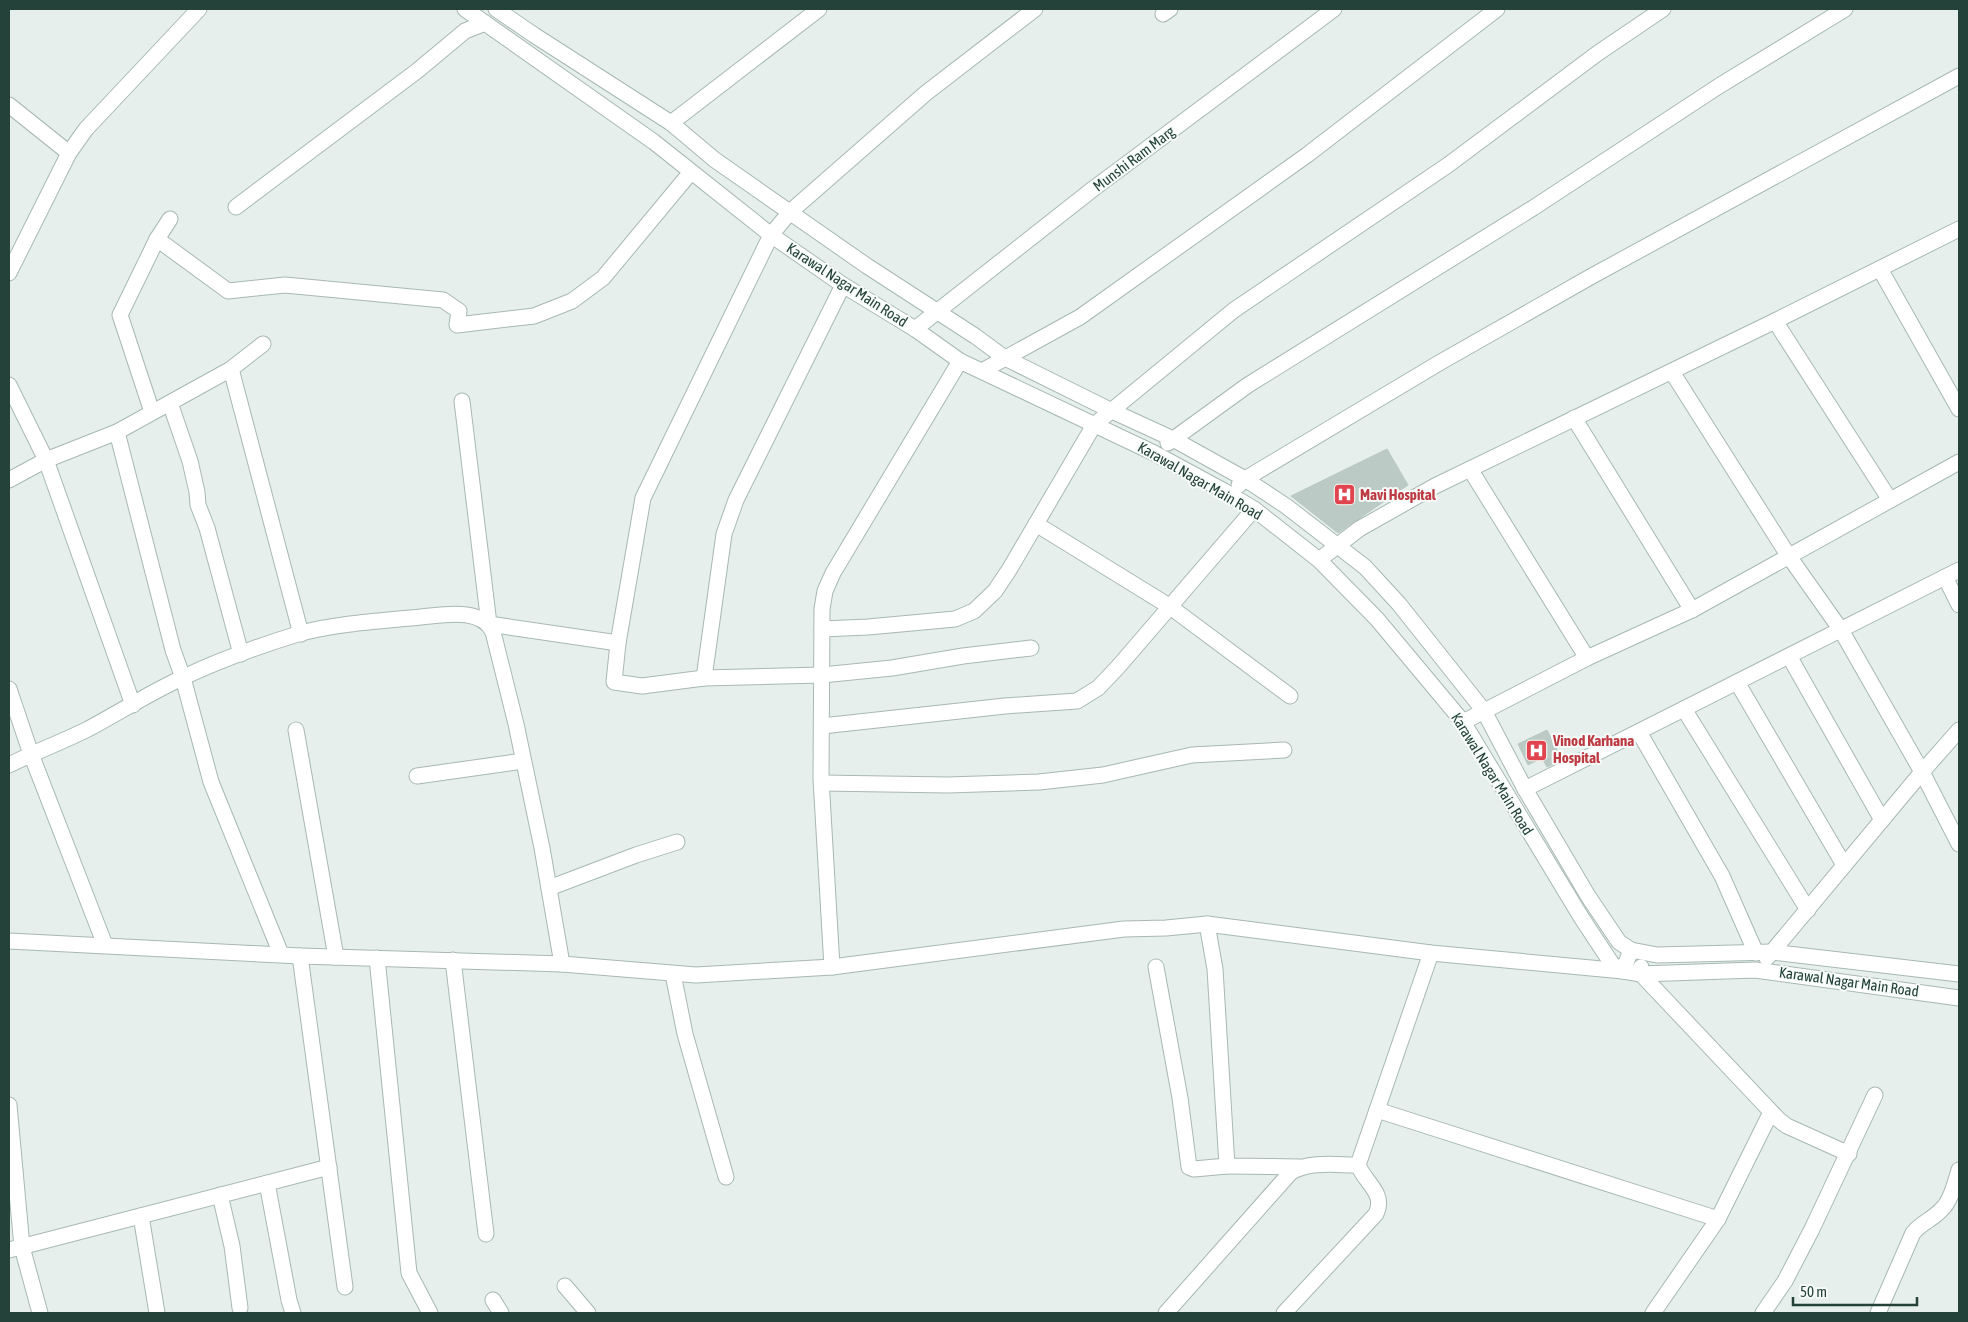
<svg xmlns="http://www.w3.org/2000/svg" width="1968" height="1322" font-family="'Asap Condensed',sans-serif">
	<rect width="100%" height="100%" fill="#e6efeb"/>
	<!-- building -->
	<g fill="#bbcac4" stroke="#b8c9c2">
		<polygon points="1387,449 1408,485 1338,533 1291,496"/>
		<polygon points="1547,730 1562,760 1547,767 1542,758 1528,765 1518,744"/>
	</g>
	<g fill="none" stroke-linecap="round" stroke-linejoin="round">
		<defs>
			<g id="minor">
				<polyline points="465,9 654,142 771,235 843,285 915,329 960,361 1154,453 1224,491 1254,509 1319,560 1377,619 1463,722 1581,917 1612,964 1623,971 1641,974 1755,970 1959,998"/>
				<polyline points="496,9 534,35 671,123 715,160 867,266 975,336 1005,358 1112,411 1173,439 1245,479 1286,506 1365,567 1399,604 1484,711 1525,789 1588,896 1619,942 1631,950 1657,955 1772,952 1959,974"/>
				<polyline points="1163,14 1170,9"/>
				<polyline points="9,105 69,153"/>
				<polyline points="671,123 819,9"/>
				<polyline points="236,207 417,71 465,31 485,23"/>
				<polyline points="157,239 228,291 285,285 443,300 459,311 457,325 534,316 572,301 603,278 691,172"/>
				<polyline points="1880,269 1959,409"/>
				<polyline points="9,273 69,153 86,129 199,9"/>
				<polyline points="1775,321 1890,500"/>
				<polyline points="915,329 1093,189 1334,9"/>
				<polyline points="231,369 301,634"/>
				<polyline points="982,371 1080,317 1307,155 1497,9"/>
				<polyline points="1672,372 1788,555 1841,630 1922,772 1959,844"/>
				<polyline points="9,385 46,460 133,705"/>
				<polyline points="462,401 489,624 618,643"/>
				<polyline points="170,403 190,461 197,492 198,505 207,528 241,654"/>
				<polyline points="152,412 120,315 157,239 170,219"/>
				<polyline points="1574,418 1692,610"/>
				<polyline points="117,432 173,650 183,678 211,782 281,954"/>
				<polyline points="1168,443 1248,385 1533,208 1719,86 1845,9"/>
				<polyline points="1470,469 1587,658"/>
				<polyline points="9,480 46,460 117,432 231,369 263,344"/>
				<polyline points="1239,485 1245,479 1439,363 1592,276 1959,76"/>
				<polyline points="1036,524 1169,606 1290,696"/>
				<polyline points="1319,560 1359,529 1435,486 1775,321 1959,229"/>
				<polyline points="1945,577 1959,605"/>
				<polyline points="822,629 868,627 955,619 974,611 995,591 1009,570 1094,425 1234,310 1448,165 1598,53 1663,9"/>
				<polyline points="1031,648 963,656 892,668 822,675 704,678 642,686 614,682 618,643 643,498 771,235 790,212 926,93 1035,9"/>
				<polyline points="1789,656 1882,820"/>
				<polyline points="704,678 724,534 736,500 843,285"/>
				<polyline points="1737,682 1844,865"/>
				<polyline points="9,689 31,754 105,945"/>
				<polyline points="1684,709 1808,910"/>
				<polyline points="1463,722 1587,658 1692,610 1959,462"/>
				<polyline points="822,726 1005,706 1077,701 1098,688 1118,667 1254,509"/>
				<polyline points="296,730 336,957"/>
				<polyline points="1639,732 1722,876 1756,953"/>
				<path d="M9,765C35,752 62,742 88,729C120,712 151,692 184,677C222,659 262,645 301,633C340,623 381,621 421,617C444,615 481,607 493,632L516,724L542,848L562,964"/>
				<polyline points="417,776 523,761"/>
				<polyline points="822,783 948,785 1039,782 1103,775 1192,755 1284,750"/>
				<polyline points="1525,789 1959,570"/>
				<polyline points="549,888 636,855 677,842"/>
				<polyline points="1207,924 1215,969 1227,1166 1300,1167"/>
				<polyline points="9,941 300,956 562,964 696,975 832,967 1124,929 1166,928 1207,924 1431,953 1623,971 1631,950"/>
				<polyline points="300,956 345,1287"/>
				<polyline points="377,958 409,1273 430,1313"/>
				<polyline points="1767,958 1922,772 1959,730"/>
				<polyline points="453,960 486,1234"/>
				<polyline points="832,967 821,779 822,609 825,591 833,573 960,361"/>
				<polyline points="1156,967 1180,1098 1189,1167 1194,1169 1227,1166"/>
				<polyline points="1641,967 1641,974 1779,1120 1787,1126 1849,1154"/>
				<polyline points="673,974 685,1034 726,1177"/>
				<polyline points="9,1105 22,1247 40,1313"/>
				<polyline points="1377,1110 1718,1219"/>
				<polyline points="267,1183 289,1300 293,1313"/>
				<polyline points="220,1195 232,1246 240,1308"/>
				<polyline points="141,1216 157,1313"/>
				<polyline points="9,1250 329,1167"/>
				<polyline points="565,1286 588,1313"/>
				<polyline points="493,1300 501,1313"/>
				<path d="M1166,1313L1291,1172C1311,1161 1336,1165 1358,1165"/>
				<path d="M1284,1313L1376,1214C1386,1193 1365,1183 1358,1165L1431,953"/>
				<polyline points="1653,1313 1718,1219 1771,1112"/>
				<polyline points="1763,1313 1785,1281 1812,1229 1875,1095"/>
				<path d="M1878,1313L1913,1233C1921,1223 1933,1219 1941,1210C1951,1201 1955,1183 1959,1170"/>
			</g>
		</defs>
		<!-- minor casing -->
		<use href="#minor" stroke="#a8b8b2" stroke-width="17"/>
		<!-- minor -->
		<use href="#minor" stroke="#fff" stroke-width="15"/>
	</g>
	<!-- icons -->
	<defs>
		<symbol id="hospital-square" viewBox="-11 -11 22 22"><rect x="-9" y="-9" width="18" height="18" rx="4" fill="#e0444e" stroke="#f7fbf9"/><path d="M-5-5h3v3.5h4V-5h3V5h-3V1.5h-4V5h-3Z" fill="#fff"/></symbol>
	</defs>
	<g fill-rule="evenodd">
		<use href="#hospital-square" x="1332" y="482" width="25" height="25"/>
		<use href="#hospital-square" x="1524" y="738" width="25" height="25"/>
	</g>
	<g text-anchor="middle" stroke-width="4" stroke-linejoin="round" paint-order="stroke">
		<!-- street labels -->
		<g font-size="15" fill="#24423a" stroke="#f7fbf9">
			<text transform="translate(1134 159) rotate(-37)" y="5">Munshi Ram Marg</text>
			<text transform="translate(847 285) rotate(33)" y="5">Karawal Nagar Main Road</text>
			<text transform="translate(1200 481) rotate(30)" y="5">Karawal Nagar Main Road</text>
			<text transform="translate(1492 774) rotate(58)" y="5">Karawal Nagar Main Road</text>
			<text transform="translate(1849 982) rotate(8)" y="5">Karawal Nagar Main Road</text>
		</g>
		<!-- health labels -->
		<g font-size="15" font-weight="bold" fill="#be3a42" stroke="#f7fbf9" text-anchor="start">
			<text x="1360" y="500">Mavi Hospital</text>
			<text x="1553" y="746">Vinod Karhana<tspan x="1553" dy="17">Hospital</tspan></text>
		</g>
	</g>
	<!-- border -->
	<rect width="1968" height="1322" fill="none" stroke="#24423a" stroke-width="20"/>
	<!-- scale -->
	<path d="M1793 1297v8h124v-8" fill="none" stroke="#24423a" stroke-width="2.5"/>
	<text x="1800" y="1297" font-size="15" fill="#24423a" stroke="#f7fbf9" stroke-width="4" paint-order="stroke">50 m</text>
</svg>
